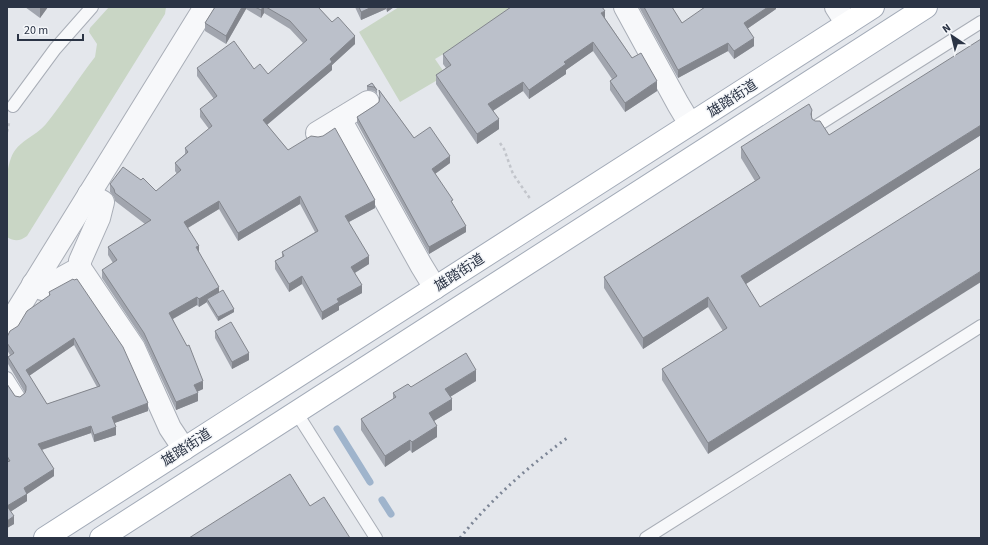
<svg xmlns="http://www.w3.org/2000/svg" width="988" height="545" font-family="'Source Sans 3','Noto Sans JP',sans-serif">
	<rect width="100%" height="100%" fill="#e4e7ec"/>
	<!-- green -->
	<g fill="#c9d6c5">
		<path d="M109,7H166L165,14L27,236C20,241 15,242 7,237C7,214 3,179 11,158C17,141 35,137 46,124C63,103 78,79 95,57L97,44L89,32L90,28Z"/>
		<polygon points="399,7 522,7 435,59 446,75 400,102 359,32"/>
	</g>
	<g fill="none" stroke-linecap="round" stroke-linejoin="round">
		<!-- stream -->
		<g stroke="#9fb4cc" stroke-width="7">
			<polyline points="337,429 370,482"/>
			<polyline points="382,500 391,514"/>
		</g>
		<defs>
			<g id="service">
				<polyline points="13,106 55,49 92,7"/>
				<polyline points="818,125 981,22"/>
				<polyline points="7,378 19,397"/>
				<polyline points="296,412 376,538"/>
				<polyline points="646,538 981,326"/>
			</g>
			<g id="minor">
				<polyline points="625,7 678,104 690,124"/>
				<polyline points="836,7 847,24"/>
				<polyline points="340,119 421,265 435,288"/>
				<polyline points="317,133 368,102"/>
				<polyline points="89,194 103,202 99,218 80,261 80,268 134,348 170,428 184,449"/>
				<polyline points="33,284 42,289 80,268"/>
				<polyline points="7,327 205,7"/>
			</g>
			<g id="primary">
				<polyline points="45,538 873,7"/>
				<polyline points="101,538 926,7"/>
			</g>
		</defs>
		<!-- service casing -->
		<use href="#service" stroke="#a9aeb7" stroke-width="14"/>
		<!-- minor casing -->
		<use href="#minor" stroke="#a9aeb7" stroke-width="24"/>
		<!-- primary casing -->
		<use href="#primary" stroke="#a3abb8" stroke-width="24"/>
		<!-- path -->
		<g stroke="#c2c5cb" stroke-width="2.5" stroke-dasharray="3 3" stroke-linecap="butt">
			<polyline points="7,132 9,123"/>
			<polyline points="500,143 504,149 513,174 531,200"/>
		</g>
		<!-- service -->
		<use href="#service" stroke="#f7f8fa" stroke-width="12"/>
		<!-- minor -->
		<use href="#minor" stroke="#f7f8fa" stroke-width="22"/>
		<!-- primary -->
		<use href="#primary" stroke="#fff" stroke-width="22"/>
		<!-- rail -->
		<path stroke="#7d8696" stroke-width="3" stroke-dasharray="2 4" stroke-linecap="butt" d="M460,538C491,499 528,467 567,438"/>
	</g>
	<!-- wall -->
	<g fill="#a1a5ae" fill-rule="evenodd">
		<polygon points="25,7 48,7 40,18"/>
		<polygon points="215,7 318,7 332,22 355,44 332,65 332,70 267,125 288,150 375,208 349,222 369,264 355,273 362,293 339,306 339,310 322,320 302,284 289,292 275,269 275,261 282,257 282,252 315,232 300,204 238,241 219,209 188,228 199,252 219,292 234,312 218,321 207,303 207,302 199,307 197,305 173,319 203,389 197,392 198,401 176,410 144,341 102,278 102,270 113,263 108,255 108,247 145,224 115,201 114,197 110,192 110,184 156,191 177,174 175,171 175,163 185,154 185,148 209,129 200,117 200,109 214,99 197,76 197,68 254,69 268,74 303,43 290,29 264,13 261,18 246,9 226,44 205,31 205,23"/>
		<polygon points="355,7 394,7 387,12 386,9 361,20"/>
		<polygon points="639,7 672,7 682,23 776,7 776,9 747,29 754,46 734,59 728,51 678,78"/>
		<polygon points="605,18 632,58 657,91 625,112 610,90 610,81 612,79 593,51 566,70 566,74 529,99 523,91 493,111 499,129 477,144 436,84 436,75 446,68 443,64 443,54"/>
		<polygon points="372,83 377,90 377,94 374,91 367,90 367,86"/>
		<polygon points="379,90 414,138 450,163 435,174 453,204 466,232 429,254 357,123 357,117 374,106 379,102 380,99"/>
		<polygon points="812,119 829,135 981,135 746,284 708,454 662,380 662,369 723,331 708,307 643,349 604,288 604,277 755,181 741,158 741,147"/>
		<path d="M49,292L148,411L114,423L116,435L94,442L91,433L42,450L54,476L27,494V501L10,512L14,524L7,528V384L15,396L20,397L25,393L8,364V357L10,355L7,350V337L49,296ZM74,345L97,387L47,404L29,376Z"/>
		<polygon points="215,331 249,360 232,369 215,338"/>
		<polygon points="476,381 450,397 452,410 434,421 437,437 412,453 410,450 385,467 361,430 361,419 393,399 393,393 411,387"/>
	</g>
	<!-- shaded-wall -->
	<g fill="#83868d">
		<polygon points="40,7 48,7 40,18"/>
		<polygon points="242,7 246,7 246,9 226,44 226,36"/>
		<polygon points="263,7 264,7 264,13 261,18 261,10"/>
		<polygon points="372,7 386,7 386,9 361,20 361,12"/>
		<polygon points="387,7 394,7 387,12"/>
		<polygon points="768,7 776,7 776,9 744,31 744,23"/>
		<polygon points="605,11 605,20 601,13"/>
		<polygon points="355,36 355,44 332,65 332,70 263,128 263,120"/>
		<polygon points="754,38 754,46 734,59 734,51"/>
		<polygon points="593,42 593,51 566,70 566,74 529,99 529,90 564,62"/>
		<polygon points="728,43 728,51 678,78 678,70"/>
		<polygon points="657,81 657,91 625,112 625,103"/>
		<polygon points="523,82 523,91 488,114 488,104"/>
		<polygon points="812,110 812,120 811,114"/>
		<polygon points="499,119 499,129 477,144 477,134"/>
		<polygon points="981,125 981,135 741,287 741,276"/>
		<polygon points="450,156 450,163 432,176 432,169"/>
		<polygon points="300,196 300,204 238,241 238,233"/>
		<polygon points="375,200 375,208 345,224 345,216"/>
		<polygon points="219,201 219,209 184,230 184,222"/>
		<polygon points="466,226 466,232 429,254 429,247"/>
		<polygon points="199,246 199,254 196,247"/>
		<polygon points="369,256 369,264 351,275 351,267"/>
		<polygon points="981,271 981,282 708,454 708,443"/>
		<polygon points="302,276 302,284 289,292 289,284"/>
		<polygon points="362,285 362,293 339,306 339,310 322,320 322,312 337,299"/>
		<polygon points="219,287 219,295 207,299 207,302 199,307 199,299"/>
		<polygon points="197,297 197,305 169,321 169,313"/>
		<polygon points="708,297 708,307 643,349 643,338"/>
		<polygon points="234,309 234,312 218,321 218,317"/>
		<polygon points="74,338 74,345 26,378 26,370"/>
		<polygon points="249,353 249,360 232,369 232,362"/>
		<polygon points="476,370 476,381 445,400 445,389"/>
		<polygon points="203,381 203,389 194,393 194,385"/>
		<polygon points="198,393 198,401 176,410 176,402"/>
		<polygon points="452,399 452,410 429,424 429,413"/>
		<polygon points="148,403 148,411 112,424 112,417"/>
		<polygon points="91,426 91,433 38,451 38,444"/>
		<polygon points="437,426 437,437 412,453 412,442"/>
		<polygon points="116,427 116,435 94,442 94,435"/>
		<polygon points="410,440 410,450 385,467 385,456"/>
		<polygon points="54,469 54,476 24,496 24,488"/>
		<polygon points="27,494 27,501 7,514 7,506"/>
		<polygon points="14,516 14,524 7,528 7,521"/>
	</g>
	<!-- building -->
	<g fill="#bbc0ca" stroke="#83868d" fill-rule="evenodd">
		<polygon points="215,7 242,7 226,36 205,23"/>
		<polygon points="255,7 263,7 261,10"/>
		<polygon points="266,7 318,7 332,22 338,17 355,36 330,59 332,62 263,120 288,150 311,136 318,137 323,136 335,128 375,200 345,216 369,256 351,267 362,285 337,299 339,302 322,312 302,276 289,284 275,261 284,256 282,252 318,231 300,196 238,233 219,201 184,222 199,246 196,247 219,287 199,299 197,297 169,313 187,346 189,345 203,381 194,385 198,393 176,402 144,333 102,270 117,260 108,247 151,220 115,193 114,189 110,184 123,167 141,180 143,178 156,191 181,170 175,163 188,152 185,148 212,126 200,109 217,96 197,68 234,41 254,69 260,64 268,74 307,40 290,21"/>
		<polygon points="359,7 372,7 361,12"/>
		<polygon points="511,7 602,7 605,11 601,13 632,58 641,53 657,81 625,103 610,81 617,76 593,42 564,62 566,64 529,90 523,82 488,104 499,119 477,134 436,75 451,65 443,54"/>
		<polygon points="644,7 672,7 682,23 705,7 768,7 744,23 754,38 734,51 728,43 678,70"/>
		<polygon points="981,39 981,125 741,276 760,307 981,168 981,271 708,443 662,369 727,328 708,297 643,338 604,277 760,178 741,147 809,104 812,110 811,114 812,119 815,121 820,121 829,135"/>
		<polygon points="372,83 377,90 374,87 367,86"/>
		<polygon points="379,90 414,138 430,127 450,156 432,169 453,200 451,201 466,226 429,247 357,117 374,106 379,102 380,96"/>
		<path d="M73,279L74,280L77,279L123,347L148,403L112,417L116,427L94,435L91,426L38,444L54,469L24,488L27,494L7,506L14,516L7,521V462L10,461L7,456V384L15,396L20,397L25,393L26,390V386L8,357L14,353L7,343V337L10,331L18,326L27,311L50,295L49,292ZM74,338L100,386L47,404L26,370Z"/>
		<polygon points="223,290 234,309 218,317 207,299"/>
		<polygon points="231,322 249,353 232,362 215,331"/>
		<polygon points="466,353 476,370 445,389 452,399 429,413 437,426 412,442 410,440 385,456 361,419 396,397 393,393 408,384 411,387"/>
		<polygon points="290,474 310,506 324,497 350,538 189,538"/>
	</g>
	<g text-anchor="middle" stroke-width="3" stroke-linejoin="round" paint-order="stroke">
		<!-- street labels -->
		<g font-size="14" fill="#2b3445" stroke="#f4f6f9">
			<text transform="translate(732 98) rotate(-33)" y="5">雄踏街道</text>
			<text transform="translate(459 272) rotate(-33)" y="5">雄踏街道</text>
			<text transform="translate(186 447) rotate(-33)" y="5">雄踏街道</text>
		</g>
	</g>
	<!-- border -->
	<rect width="988" height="545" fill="none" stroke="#2b3445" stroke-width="16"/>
	<!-- north arrow -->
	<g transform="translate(952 36) rotate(325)" stroke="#f4f6f9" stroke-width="3" paint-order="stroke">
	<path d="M0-3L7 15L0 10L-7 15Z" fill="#2b3445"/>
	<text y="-6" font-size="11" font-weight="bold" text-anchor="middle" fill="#2b3445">N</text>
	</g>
	<!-- scale -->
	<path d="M18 34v6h65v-6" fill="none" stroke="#2b3445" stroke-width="2"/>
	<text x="24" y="34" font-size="12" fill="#2b3445" stroke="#f4f6f9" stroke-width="3" paint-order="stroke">20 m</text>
</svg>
